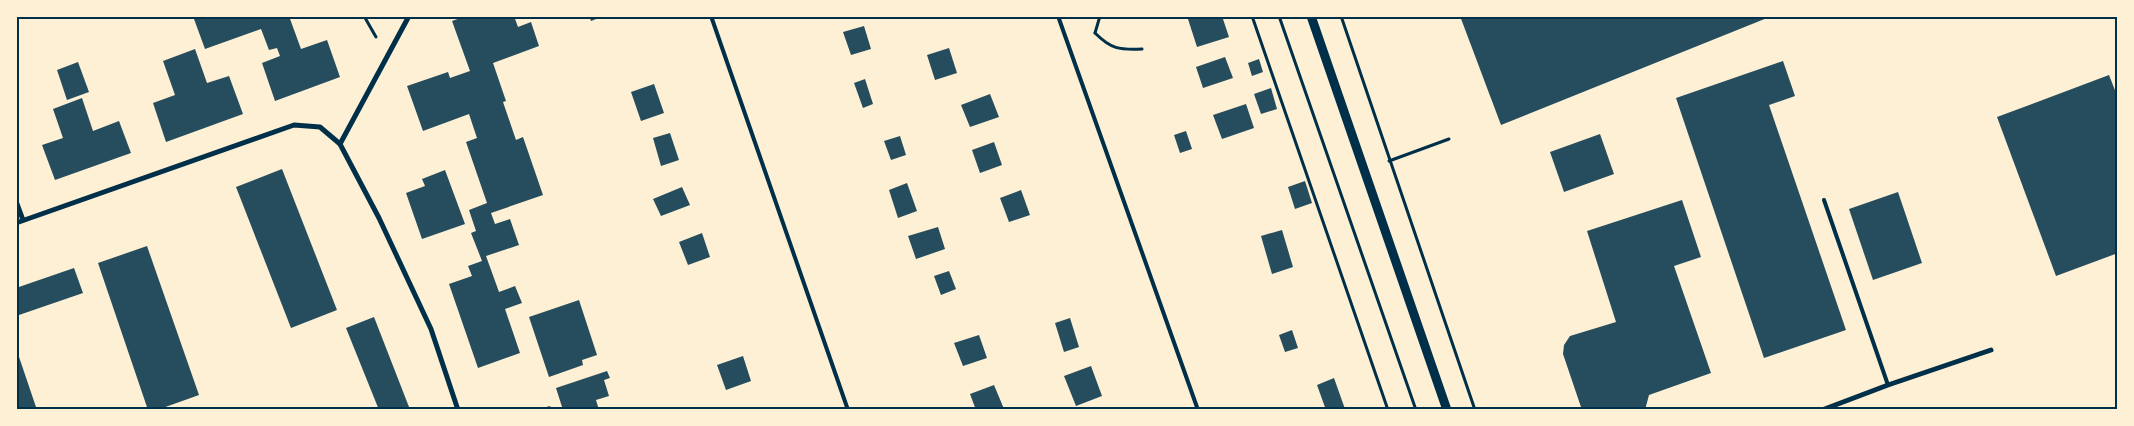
<svg xmlns="http://www.w3.org/2000/svg" width="2134" height="426" font-family="Cabin,sans-serif">
	<rect width="100%" height="100%" fill="#fdf0d5"/>
	<!-- building -->
	<g fill="#264d5e">
		<polygon points="200,16 289,16 301,49 327,40 340,77 275,101 262,63 280,56 277,48 269,50 261,29 205,49 194,19"/>
		<polygon points="466,16 514,16 518,27 531,22 539,46 493,63 506,101 503,102 516,140 523,137 543,195 491,213 495,224 510,219 519,245 486,256 499,292 515,286 522,303 505,309 520,353 478,368 449,284 472,276 468,266 482,261 471,233 476,231 469,210 487,203 466,142 477,138 469,114 423,131 407,86 448,72 450,78 470,71 452,21"/>
		<polygon points="589,16 604,16 591,21"/>
		<polygon points="1187,16 1222,16 1229,37 1197,47"/>
		<polygon points="1460,16 1772,16 1501,125"/>
		<polygon points="864,26 871,49 851,55 843,32"/>
		<polygon points="949,48 957,73 935,80 927,55"/>
		<polygon points="195,49 207,83 229,76 243,114 166,142 153,103 175,95 163,61"/>
		<polygon points="1225,57 1233,78 1203,88 1196,67"/>
		<polygon points="1259,59 1263,72 1252,76 1248,63"/>
		<polygon points="1783,61 1795,96 1769,105 1846,330 1764,358 1676,98"/>
		<polygon points="78,62 89,92 67,100 57,70"/>
		<polygon points="2109,75 2118,98 2118,253 2056,276 1997,117"/>
		<polygon points="865,79 873,104 863,108 854,83"/>
		<polygon points="654,84 664,113 641,121 631,92"/>
		<polygon points="1271,88 1277,109 1261,114 1254,94"/>
		<polygon points="990,94 999,117 970,127 961,105"/>
		<polygon points="82,98 93,131 119,121 131,153 55,180 42,145 63,138 53,109"/>
		<polygon points="1246,104 1254,128 1222,139 1213,115"/>
		<polygon points="1186,131 1192,149 1180,153 1174,135"/>
		<polygon points="670,133 679,160 661,166 653,138"/>
		<polygon points="1600,134 1614,174 1564,192 1550,152"/>
		<polygon points="900,136 906,155 891,160 884,141"/>
		<polygon points="994,142 1002,165 980,173 972,150"/>
		<polygon points="282,169 337,310 291,328 236,187"/>
		<polygon points="445,170 465,224 422,239 406,193 425,186 422,179"/>
		<polygon points="1305,181 1312,203 1295,209 1288,187"/>
		<polygon points="907,183 917,211 898,218 889,190"/>
		<polygon points="682,187 690,205 661,216 653,199"/>
		<polygon points="1021,190 1030,215 1009,222 1000,198"/>
		<polygon points="1898,192 1922,263 1873,280 1849,209"/>
		<polygon points="1682,200 1701,257 1674,266 1711,373 1649,395 1645,410 1582,410 1563,354 1564,345 1570,336 1616,322 1587,231"/>
		<polygon points="938,227 945,249 916,259 908,236"/>
		<polygon points="1282,230 1293,267 1272,274 1261,236"/>
		<polygon points="702,233 710,257 688,265 679,242"/>
		<polygon points="147,246 199,395 157,410 148,410 98,263"/>
		<polygon points="74,268 83,293 19,315 16,307 16,288"/>
		<polygon points="949,271 956,289 941,295 934,276"/>
		<polygon points="579,300 597,355 582,360 583,365 549,377 529,317"/>
		<polygon points="374,317 409,407 402,410 379,410 346,328"/>
		<polygon points="1070,318 1079,347 1064,352 1055,323"/>
		<polygon points="1292,330 1298,348 1285,352 1279,335"/>
		<polygon points="979,335 987,358 963,366 954,343"/>
		<polygon points="16,351 17,351 37,410 16,410"/>
		<polygon points="743,356 751,381 726,390 717,365"/>
		<polygon points="1091,366 1102,396 1076,406 1064,376"/>
		<polygon points="607,371 610,378 604,380 609,396 596,400 599,410 563,410 556,388"/>
		<polygon points="1334,378 1345,409 1344,410 1326,410 1317,385"/>
		<polygon points="994,385 1004,409 976,410 970,394"/>
		<polygon points="550,406 552,410 539,410 539,409"/>
	</g>
	<g fill="none" stroke-linecap="round" stroke-linejoin="round">
		<!-- path -->
		<g stroke="#003049" stroke-width="3">
			<polyline points="364,16 376,37"/>
			<polyline points="1252,16 1388,410"/>
			<polyline points="1279,16 1416,410"/>
			<polyline points="1341,16 1475,410"/>
			<path d="M1095,33C1111,49 1119,50 1142,49"/>
			<polyline points="1095,33 1100,16"/>
			<polyline points="1389,161 1449,139"/>
		</g>
		<!-- service -->
		<g stroke="#003049" stroke-width="4">
			<polyline points="711,16 848,410"/>
			<polyline points="1058,16 1198,410"/>
			<polyline points="1824,200 1888,385"/>
		</g>
		<!-- minor -->
		<g stroke="#003049" stroke-width="5">
			<polyline points="340,144 409,16"/>
			<polyline points="16,201 23,220"/>
			<polyline points="16,223 294,125 320,127 340,144 379,218 431,329 458,410"/>
			<polyline points="1822,410 1888,385 1991,350"/>
		</g>
		<!-- tertiary -->
		<polyline stroke="#003049" stroke-width="9" points="1311,16 1447,410"/>
	</g>
	<!-- border -->
	<rect width="2134" height="426" fill="none" stroke="#fdf0d5" stroke-width="35"/>
	<rect x="18" y="18" width="2098" height="390" fill="none" stroke="#003049" stroke-width="2"/>
</svg>
